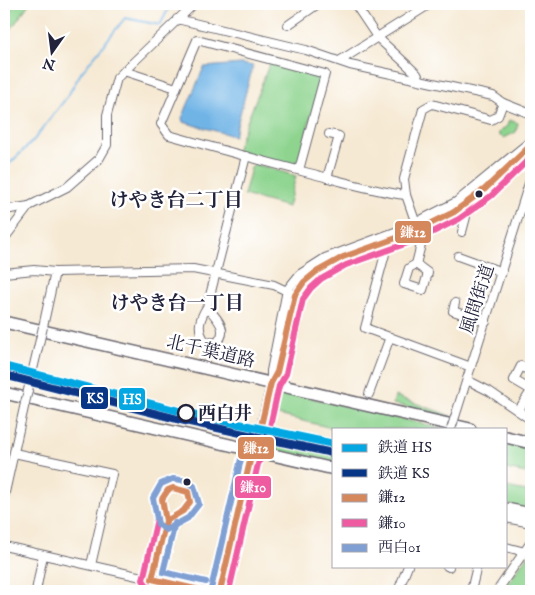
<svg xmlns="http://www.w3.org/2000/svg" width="535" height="595" font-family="'IM FELL English','Noto Serif JP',serif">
	<rect width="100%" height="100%" fill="#fff"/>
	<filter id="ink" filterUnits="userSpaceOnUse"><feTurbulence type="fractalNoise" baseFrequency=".02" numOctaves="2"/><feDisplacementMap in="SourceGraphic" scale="10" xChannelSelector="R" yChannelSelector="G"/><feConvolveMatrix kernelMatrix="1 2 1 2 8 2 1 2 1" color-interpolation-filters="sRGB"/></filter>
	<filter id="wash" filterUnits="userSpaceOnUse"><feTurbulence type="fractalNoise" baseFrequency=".0096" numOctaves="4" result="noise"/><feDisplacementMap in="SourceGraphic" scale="20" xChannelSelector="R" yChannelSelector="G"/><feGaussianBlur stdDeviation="1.12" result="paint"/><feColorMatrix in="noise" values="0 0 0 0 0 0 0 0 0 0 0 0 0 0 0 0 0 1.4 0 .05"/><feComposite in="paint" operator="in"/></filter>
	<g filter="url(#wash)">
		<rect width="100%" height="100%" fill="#f6e9d3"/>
		<!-- green -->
		<g fill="#8ed48f" stroke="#587b65">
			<polygon points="15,4 29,4 4,39 4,19"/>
			<polygon points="270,62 319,76 321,79 298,164 294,166 236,151"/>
			<polygon points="509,120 518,123 516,132 504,138 499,135 499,132 507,126"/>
			<polygon points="255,164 296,176 288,207 244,195 251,168"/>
			<polygon points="281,391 446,429 336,429 274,414 279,392"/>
			<polygon points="395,396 451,416 450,417 393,404"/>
			<polygon points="269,437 334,451 334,465 269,450 266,447"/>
			<polygon points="506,442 531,448 531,474 506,469"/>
			<polygon points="506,487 531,492 531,510 506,504"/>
			<polygon points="531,551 531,591 502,591"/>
		</g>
		<!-- water -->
		<polygon fill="#70b4e6" stroke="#496b90" points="241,64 253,66 234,136 183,122 182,118 204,67"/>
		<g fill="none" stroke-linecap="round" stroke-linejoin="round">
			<!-- stream -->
			<polyline stroke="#70b4e6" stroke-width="2" points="4,169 33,141 67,97 81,73 125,18 160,25 171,4"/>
		</g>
	</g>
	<g filter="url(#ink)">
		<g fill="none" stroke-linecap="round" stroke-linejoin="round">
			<defs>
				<g id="minor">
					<polyline points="355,4 377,37 417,74 419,78"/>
					<polyline points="177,19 306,50 350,65 493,96 503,103 531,114"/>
					<polyline points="288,25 318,4"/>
					<polyline points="341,60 430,4"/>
					<polyline points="124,71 176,88"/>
					<path d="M299,170L325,74L197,40L161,124L169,135C215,148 262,161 309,173C341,181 373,191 406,195"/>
					<polyline points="327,178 339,136 329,134"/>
					<polyline points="4,210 29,206"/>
					<polyline points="462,232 466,217 462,207"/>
					<polyline points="4,239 29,206 67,187 99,159 107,145 107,115 117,78 194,4"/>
					<polyline points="382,244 385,254 365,328 471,367"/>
					<polyline points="458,256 502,272"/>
					<polyline points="416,264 409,268 404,284 423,290 428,273 416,264 422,241 406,195 404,179 423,109 432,104 491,120 498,116 503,103"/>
					<polyline points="55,272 193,269 274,285 291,293"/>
					<polyline points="4,273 34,270 55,272 43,327"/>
					<polyline points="455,303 453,311 486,322"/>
					<path d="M207,307C217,318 230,331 216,343L205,341C196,329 200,318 207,307L246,156"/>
					<polyline points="531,372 521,366 514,380 531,390"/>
					<polyline points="467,380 489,391 531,420"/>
					<polyline points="271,381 271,371 287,290 300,274 325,258 403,229 456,202 528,143"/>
					<polyline points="369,394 390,337"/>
					<polyline points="518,411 531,391"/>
					<polyline points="454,420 531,177"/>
					<polyline points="255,451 271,383 277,372 295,295 307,279 329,264 404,236 455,211 485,191 531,145"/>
					<polyline points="14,453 112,474 91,565"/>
					<polyline points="4,497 25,403"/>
					<polyline points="506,518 531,523"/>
					<polyline points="4,546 204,591"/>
					<polyline points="506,547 525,552"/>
					<polyline points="447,566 449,567"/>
					<polyline points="36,591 43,555"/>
					<polyline points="398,591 408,566"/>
					<polyline points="471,591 477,566"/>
					<polyline points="497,591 531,542"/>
				</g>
				<g id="major">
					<polyline points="220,591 250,461 255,451"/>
					<polyline points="227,591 256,463 255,451"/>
				</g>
				<g id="highway">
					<polyline points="4,322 470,429"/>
					<polyline points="4,393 334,469"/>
					<polyline points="506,437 531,443"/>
					<polyline points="506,509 531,514"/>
				</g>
			</defs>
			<!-- minor casing -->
			<use href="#minor" stroke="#6c6870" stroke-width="10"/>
			<!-- major casing -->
			<use href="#major" stroke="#6c6870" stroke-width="11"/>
			<!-- highway casing -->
			<use href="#highway" stroke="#6c6870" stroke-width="14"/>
			<!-- minor -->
			<use href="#minor" stroke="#fff" stroke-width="8"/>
			<!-- major -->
			<use href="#major" stroke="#fff" stroke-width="9"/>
			<!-- highway -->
			<use href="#highway" stroke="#fff" stroke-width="11"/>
			<defs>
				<g id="minor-bridge">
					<polyline points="25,403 43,327"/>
					<polyline points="451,429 454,420"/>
				</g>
			</defs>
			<!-- minor-bridge casing -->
			<use href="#minor-bridge" stroke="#6c6870" stroke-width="10" stroke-linecap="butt"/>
			<!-- minor-bridge -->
			<use href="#minor-bridge" stroke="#fff" stroke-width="8"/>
			<defs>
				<g id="bus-1">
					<polygon points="173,488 188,492 190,502 183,511 166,521 162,499 168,490"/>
					<polyline points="166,521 152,579 204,591"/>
					<polyline points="220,591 250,461 255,451 271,383 277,372 295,295 304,282 316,272 343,257 416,231 454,212 485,189 531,145"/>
				</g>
				<g id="bus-2">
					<polyline points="157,519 143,580 148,587 166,591"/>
					<polyline points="229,591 258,464 264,453 279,386 286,374 303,299 311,288 321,279 346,265 419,239 459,219 491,196 531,157"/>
				</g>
				<g id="bus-3">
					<polyline points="170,480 161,484 153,498 158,524 166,530 188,518 199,504 194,486 182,480 173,479"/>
					<polyline points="175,523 163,572 206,582"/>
					<polyline points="211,589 241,459 247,447"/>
				</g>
			</defs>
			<!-- bus-1 casing -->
			<use href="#bus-1" stroke="#fff" stroke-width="10"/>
			<!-- bus-2 casing -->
			<use href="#bus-2" stroke="#fff" stroke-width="10"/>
			<!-- bus-3 casing -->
			<use href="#bus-3" stroke="#fff" stroke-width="10"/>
			<!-- bus-1 -->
			<use href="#bus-1" stroke="#d6885d" stroke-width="6"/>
			<!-- bus-2 -->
			<use href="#bus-2" stroke="#ef5ba1" stroke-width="6"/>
			<!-- bus-3 -->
			<use href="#bus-3" stroke="#80a0d3" stroke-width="6"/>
			<defs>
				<polyline id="rail-1" points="4,366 187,413 334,444"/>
				<polyline id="rail-2" points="4,375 185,421 332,453"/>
			</defs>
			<!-- rail-1 casing -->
			<use href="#rail-1" stroke="#fff" stroke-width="11"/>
			<!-- rail-2 casing -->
			<use href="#rail-2" stroke="#fff" stroke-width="11"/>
			<!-- rail-1 -->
			<use href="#rail-1" stroke="#05a7e2" stroke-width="8"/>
			<!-- rail-2 -->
			<use href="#rail-2" stroke="#073686" stroke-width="8"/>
		</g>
	</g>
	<!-- markers -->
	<g fill="#22223b" stroke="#fff" stroke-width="2">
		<circle cx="479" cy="194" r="4.5"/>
		<circle cx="187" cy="482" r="4.5"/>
	</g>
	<circle fill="#fff" stroke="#22223b" stroke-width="2.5" cx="186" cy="413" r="8"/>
	<g text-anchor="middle" stroke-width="5" stroke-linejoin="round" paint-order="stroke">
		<!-- street labels -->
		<g font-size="18" fill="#22223b" stroke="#fff">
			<text transform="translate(477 299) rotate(-72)" y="6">風間街道</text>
			<text transform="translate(211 351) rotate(13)" y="6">北千葉道路</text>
		</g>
		<!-- stop labels -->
		<g font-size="18" font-weight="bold" fill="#22223b" stroke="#fff" text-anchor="start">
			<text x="198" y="419">西白井</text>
		</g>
		<!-- neighbourhood labels -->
		<g font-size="19" font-weight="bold" fill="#22223b" stroke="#fff">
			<text x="176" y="206">けやき台二丁目</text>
			<text x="177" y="309">けやき台一丁目</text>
		</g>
	</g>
	<g stroke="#fff" stroke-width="2">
		<rect x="394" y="220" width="38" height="24" rx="5" fill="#d6885d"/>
		<rect x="80" y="386" width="29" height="24" rx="5" fill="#073686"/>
		<rect x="118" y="387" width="28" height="24" rx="5" fill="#05a7e2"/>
		<rect x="237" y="436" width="38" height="24" rx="5" fill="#d6885d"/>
		<rect x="234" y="475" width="38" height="24" rx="5" fill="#ef5ba1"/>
	</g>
	<g font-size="14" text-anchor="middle" font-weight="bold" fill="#fff">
		<text x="413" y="237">鎌12</text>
		<text x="95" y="403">KS</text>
		<text x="132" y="404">HS</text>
		<text x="256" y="453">鎌12</text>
		<text x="253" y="492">鎌10</text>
	</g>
	<!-- margin -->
	<rect width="535" height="595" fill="none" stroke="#fff" stroke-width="20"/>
	<!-- legend -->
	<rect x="332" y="428" width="175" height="140" fill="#ffffff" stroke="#a7a7b1"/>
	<rect x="342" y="444" width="25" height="8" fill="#05a7e2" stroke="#a7a7b1"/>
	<text x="378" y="452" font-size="15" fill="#22223b">鉄道 HS</text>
	<rect x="342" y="469" width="25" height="8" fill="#073686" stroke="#a7a7b1"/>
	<text x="378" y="478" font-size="15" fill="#22223b">鉄道 KS</text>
	<rect x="342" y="494" width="25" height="8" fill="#d6885d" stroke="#a7a7b1"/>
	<text x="378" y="502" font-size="15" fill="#22223b">鎌12</text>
	<rect x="342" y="519" width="25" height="8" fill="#ef5ba1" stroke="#a7a7b1"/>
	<text x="378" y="528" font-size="15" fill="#22223b">鎌10</text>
	<rect x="342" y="544" width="25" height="8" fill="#80a0d3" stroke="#a7a7b1"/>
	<text x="378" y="552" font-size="15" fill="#22223b">西白01</text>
	<!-- north arrow -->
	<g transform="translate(52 52) rotate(194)" stroke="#ffffff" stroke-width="4" paint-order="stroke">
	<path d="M0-4L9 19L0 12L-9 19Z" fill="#22223b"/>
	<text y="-8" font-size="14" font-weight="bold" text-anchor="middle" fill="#22223b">N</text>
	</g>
</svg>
